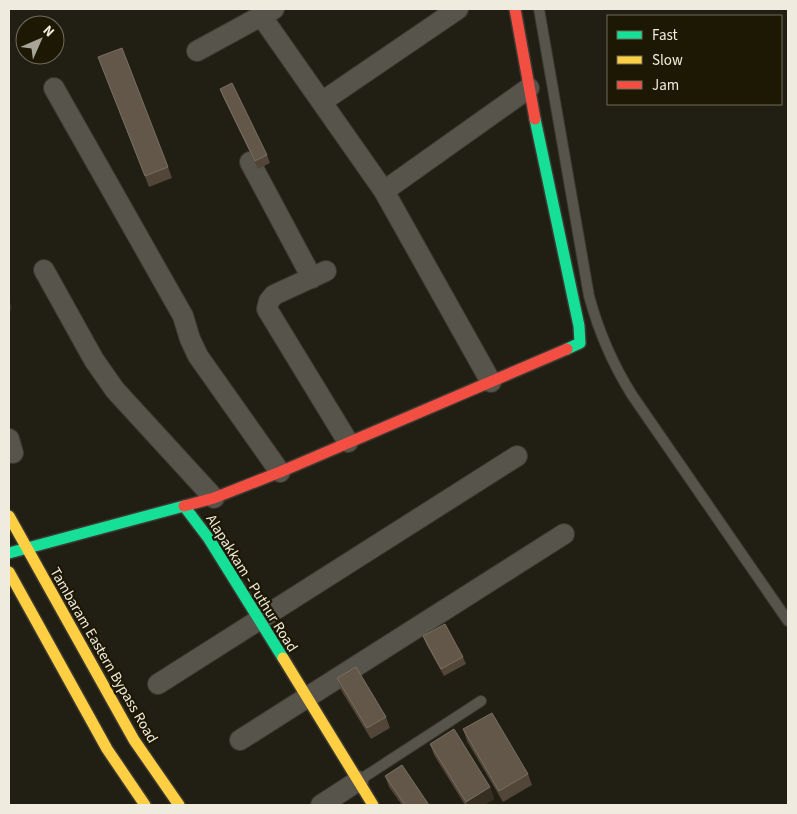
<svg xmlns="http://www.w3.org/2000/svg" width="797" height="814" font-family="'Source Sans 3',sans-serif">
	<rect width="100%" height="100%" fill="#211e13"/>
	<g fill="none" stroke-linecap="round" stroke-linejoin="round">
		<defs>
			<g id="lane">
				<path d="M539,9L589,296C599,333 612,363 632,395L788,621"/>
				<polyline points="358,781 481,701"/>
			</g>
			<g id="street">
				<polyline points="262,17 384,191 491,382"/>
				<polyline points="197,51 274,9"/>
				<polyline points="54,88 183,316 190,339 198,356 280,472"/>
				<polyline points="323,101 458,9"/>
				<polyline points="250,162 312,278"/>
				<polyline points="384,191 529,88"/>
				<polyline points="44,270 94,360 115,390 214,498"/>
				<polyline points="326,271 274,295 269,301 267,309 348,442"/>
				<polyline points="9,439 13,453"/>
				<polyline points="158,684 517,456"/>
				<polyline points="240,740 564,534"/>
				<polyline points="321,805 358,781"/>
			</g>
			<g id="fast">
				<polyline points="535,119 579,326 580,343 567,349"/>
				<polyline points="9,553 184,506 209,539 283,658"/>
			</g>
			<g id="slow">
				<polyline points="9,516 134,740 179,805"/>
				<polyline points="9,572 107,749 145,805"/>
				<polyline points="283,658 373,805"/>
			</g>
			<g id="jam">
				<polyline points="515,9 535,119"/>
				<polyline points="184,506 214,498 280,472 567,349"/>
			</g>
		</defs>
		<!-- lane casing -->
		<use href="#lane" stroke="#3c3931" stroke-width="12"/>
		<!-- street casing -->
		<use href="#street" stroke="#3c3931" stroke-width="22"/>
		<!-- fast casing -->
		<use href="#fast" stroke="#3c3931" stroke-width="14"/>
		<!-- slow casing -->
		<use href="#slow" stroke="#3c3931" stroke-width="14"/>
		<!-- jam casing -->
		<use href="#jam" stroke="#3c3931" stroke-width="14"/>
		<!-- lane -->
		<use href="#lane" stroke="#57544c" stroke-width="10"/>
		<!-- street -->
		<use href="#street" stroke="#57544c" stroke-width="20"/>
		<!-- fast -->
		<use href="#fast" stroke="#16e098" stroke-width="11"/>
		<!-- slow -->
		<use href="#slow" stroke="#ffcf43" stroke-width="11"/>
		<!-- jam -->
		<use href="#jam" stroke="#f24e42" stroke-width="11"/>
	</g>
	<!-- wall -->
	<g fill="#524639">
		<polygon points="103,69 168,167 172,178 149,187"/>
		<polygon points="220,89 267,155 270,163 258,169 223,97"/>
		<polygon points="423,636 463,657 466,664 444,676 426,644"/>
		<polygon points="337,678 386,717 390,728 371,739 341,690"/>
		<polygon points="463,729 528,774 532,785 503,802 467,741"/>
		<polygon points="430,744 490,787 494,799 484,805 465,805 434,755"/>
		<polygon points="385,776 429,805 402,805 389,787"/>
	</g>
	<!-- shaded-wall -->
	<g fill="#372e22">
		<polygon points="9,302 10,302 12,309 9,312"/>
		<polygon points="490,787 494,799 484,805 467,805 466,802"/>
	</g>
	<!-- building -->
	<g fill="#63574a" stroke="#796f62">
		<polygon points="122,48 168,167 145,176 98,57"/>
		<polygon points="232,83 267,155 255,161 220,89"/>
		<polygon points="445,624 463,657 441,669 423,636"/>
		<polygon points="356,667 386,717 367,728 337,678"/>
		<polygon points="492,713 528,774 499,791 463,729"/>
		<polygon points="454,729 490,787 466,802 430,744"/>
		<polygon points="402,765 429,805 405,805 385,776"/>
	</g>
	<g text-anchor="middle" stroke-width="4.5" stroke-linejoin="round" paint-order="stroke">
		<!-- street labels -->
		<g font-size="15" fill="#efecdf" stroke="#1d1804">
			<text transform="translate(252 583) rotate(58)" y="5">Alapakkam - Puthur Road</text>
			<text transform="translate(104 655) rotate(60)" y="5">Tambaram Eastern Bypass Road</text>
		</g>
	</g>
	<!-- border -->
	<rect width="797" height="814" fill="none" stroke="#efecdf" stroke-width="20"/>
	<!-- legend -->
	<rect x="607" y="15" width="175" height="90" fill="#1d1804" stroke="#716d5c"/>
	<rect x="617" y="31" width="25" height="8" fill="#16e098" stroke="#716d5c"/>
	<text x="652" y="40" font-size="15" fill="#efecdf">Fast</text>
	<rect x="617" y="56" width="25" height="8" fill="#ffcf43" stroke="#716d5c"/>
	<text x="652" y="65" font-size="15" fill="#efecdf">Slow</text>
	<rect x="617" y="81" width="25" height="8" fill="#f24e42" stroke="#716d5c"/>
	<text x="652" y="90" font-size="15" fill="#efecdf">Jam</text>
	<!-- north arrow -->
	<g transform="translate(40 40) rotate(45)"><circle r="24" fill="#1d1804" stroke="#716d5c"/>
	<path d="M0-4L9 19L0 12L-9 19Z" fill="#a7a498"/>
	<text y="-8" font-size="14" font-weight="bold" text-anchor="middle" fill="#efecdf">N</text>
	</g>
</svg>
